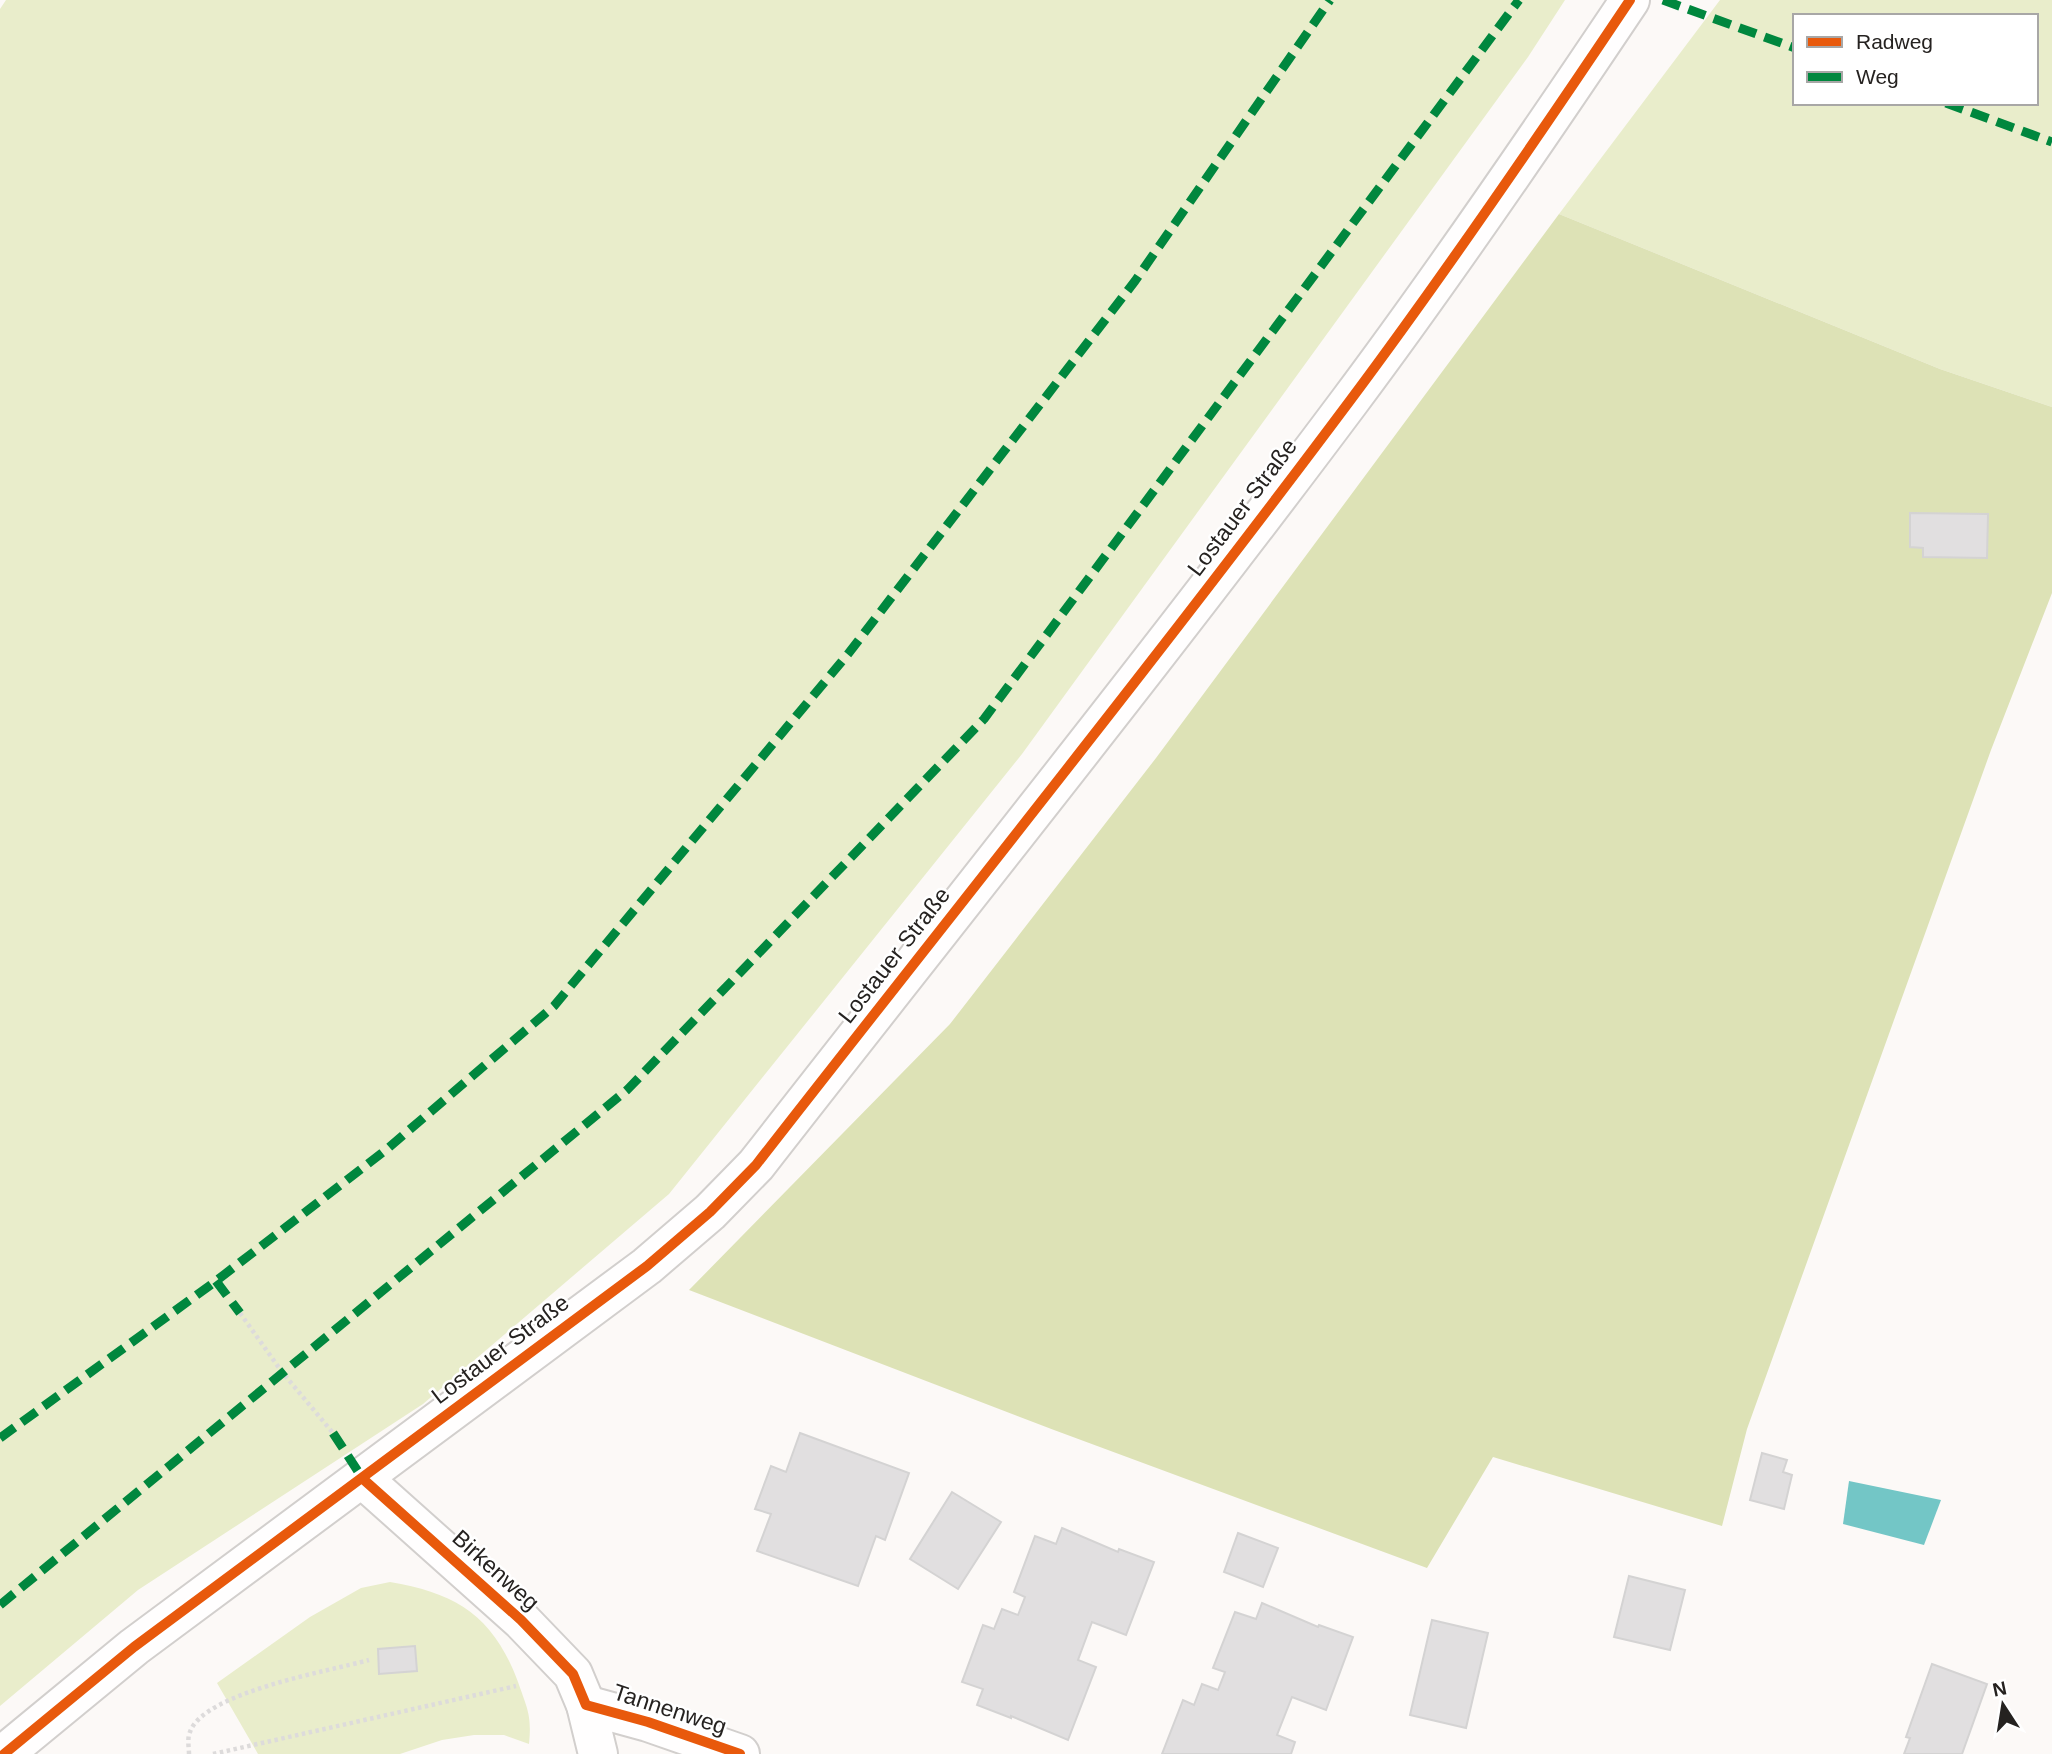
<svg xmlns="http://www.w3.org/2000/svg" width="2052" height="1754" font-family="Arial,sans-serif">
	<rect width="100%" height="100%" fill="#fcf9f7"/>
	<!-- green -->
	<g fill="#e9edcb" fill-rule="evenodd">
		<polygon points="6,0 1565,0 1528,57 1022,754 669,1194 423,1404 138,1590 0,1706 0,9"/>
		<path d="M1720,0H2052V407L1940,369L1559,214ZM1795,16H2036V103H1795Z"/>
		<path d="M390,1582C457,1593 494,1617 518,1682C527,1708 532,1715 529,1744L504,1735H474L442,1740L400,1754H258L217,1683L310,1617L361,1588Z"/>
	</g>
	<!-- forest -->
	<polygon fill="#dde2b6" points="1559,214 1940,369 2052,407 2052,593 1991,750 1747,1429 1722,1526 1493,1457 1427,1568 1054,1430 689,1290 950,1024 1156,758"/>
	<!-- water -->
	<polygon fill="#73c6c6" points="1849,1481 1941,1500 1924,1545 1843,1524"/>
	<!-- building -->
	<g fill="#e1dfe0" stroke="#d4d3d3" stroke-width="2">
		<polygon points="1910,513 1988,514 1987,558 1923,557 1923,548 1910,547"/>
		<polygon points="800,1433 909,1473 885,1540 876,1536 858,1586 757,1551 771,1514 755,1509 771,1466 786,1472"/>
		<polygon points="1762,1453 1787,1460 1783,1472 1792,1475 1784,1509 1750,1500"/>
		<polygon points="952,1492 1001,1522 958,1589 910,1559"/>
		<polygon points="1062,1528 1118,1552 1119,1549 1154,1562 1126,1635 1092,1622 1078,1660 1096,1667 1068,1740 1011,1716 1011,1718 977,1705 983,1689 962,1682 983,1625 994,1629 1002,1609 1018,1615 1025,1597 1014,1592 1035,1536 1056,1544"/>
		<polygon points="1238,1533 1278,1548 1263,1587 1224,1572"/>
		<polygon points="1629,1576 1685,1590 1670,1650 1614,1637"/>
		<polygon points="1262,1603 1318,1627 1319,1625 1353,1637 1326,1710 1292,1697 1277,1735 1295,1742 1291,1754 1162,1754 1183,1700 1194,1705 1202,1684 1218,1690 1225,1672 1213,1668 1235,1612 1256,1619"/>
		<polygon points="1432,1620 1488,1633 1466,1728 1410,1715"/>
		<polygon points="415,1646 417,1671 379,1674 378,1649"/>
		<polygon points="1932,1664 1987,1684 1962,1754 1904,1754 1910,1738 1906,1737"/>
	</g>
	<g fill="none" stroke-linecap="round" stroke-linejoin="round">
		<defs>
			<g id="street">
				<polyline points="363,1479 521,1620 573,1674 586,1705 598,1754"/>
				<polyline points="586,1705 648,1722 740,1754"/>
				<path d="M4,1754L134,1647L647,1266L710,1212L756,1165C954,911 1156,660 1349,402C1447,271 1539,136 1630,0"/>
			</g>
		</defs>
		<!-- street casing -->
		<use href="#street" stroke="#d2cfcd" stroke-width="42"/>
		<!-- path -->
		<g stroke="#dddbdb" stroke-width="4.5" stroke-dasharray="3.5 3.5" stroke-linecap="butt">
			<polyline points="240,1313 282,1372 333,1433"/>
			<path d="M189,1754C189,1748 187,1738 190,1732C204,1692 330,1671 369,1660"/>
			<polyline points="213,1754 516,1686"/>
		</g>
		<!-- street -->
		<use href="#street" stroke="#fffefe" stroke-width="38"/>
		<!-- quiet -->
		<g stroke="#00873e" stroke-width="9" stroke-dasharray="18 9" stroke-linecap="butt">
			<polyline points="1663,0 1795,48"/>
			<polyline points="1946,103 2052,142"/>
			<polyline points="216,1281 240,1313"/>
			<polyline points="333,1433 363,1479"/>
			<polyline points="0,1438 216,1281 387,1149 554,1006 848,654 1135,281 1330,0"/>
			<polyline points="0,1605 627,1090 984,719 1519,0"/>
		</g>
		<defs>
			<g id="cycleway">
				<polyline points="363,1479 521,1620 573,1674 586,1705 648,1722 740,1754"/>
				<path d="M4,1754L134,1647L647,1266L710,1212L756,1165C954,911 1156,660 1349,402C1447,271 1539,136 1630,0"/>
			</g>
		</defs>
		<!-- cycleway casing -->
		<use href="#cycleway" stroke="#fff" stroke-width="15"/>
		<!-- cycleway -->
		<use href="#cycleway" stroke="#e8590c" stroke-width="10"/>
	</g>
	<g text-anchor="middle" stroke-width="5" stroke-linejoin="round" paint-order="stroke">
		<!-- street labels -->
		<g font-size="23" fill="#252220" stroke="#fff">
			<text transform="translate(1242 507) rotate(-53)" y="8">Lostauer Straße</text>
			<text transform="translate(894 955) rotate(-52)" y="8">Lostauer Straße</text>
			<text transform="translate(500 1349) rotate(-37)" y="8">Lostauer Straße</text>
			<text transform="translate(496 1570) rotate(42)" y="8">Birkenweg</text>
			<text transform="translate(670 1709) rotate(18)" y="8">Tannenweg</text>
		</g>
	</g>
	<!-- legend -->
	<rect x="1793" y="14" width="245" height="91" fill="#ffffff" stroke="#a8a7a6" stroke-width="2"/>
	<rect x="1807" y="37" width="35" height="10" fill="#e8590c" stroke="#a8a7a6" stroke-width="2"/>
	<text x="1856" y="49" font-size="21" fill="#252220">Radweg</text>
	<rect x="1807" y="72" width="35" height="10" fill="#00873e" stroke="#a8a7a6" stroke-width="2"/>
	<text x="1856" y="84" font-size="21" fill="#252220">Weg</text>
	<!-- north arrow -->
	<g transform="translate(2003 1705) rotate(348)" stroke="#ffffff" stroke-width="5" paint-order="stroke">
	<path d="M0-5L12 26L0 18L-12 26Z" fill="#252220"/>
	<text y="-10" font-size="19" font-weight="bold" text-anchor="middle" fill="#252220">N</text>
	</g>
</svg>
